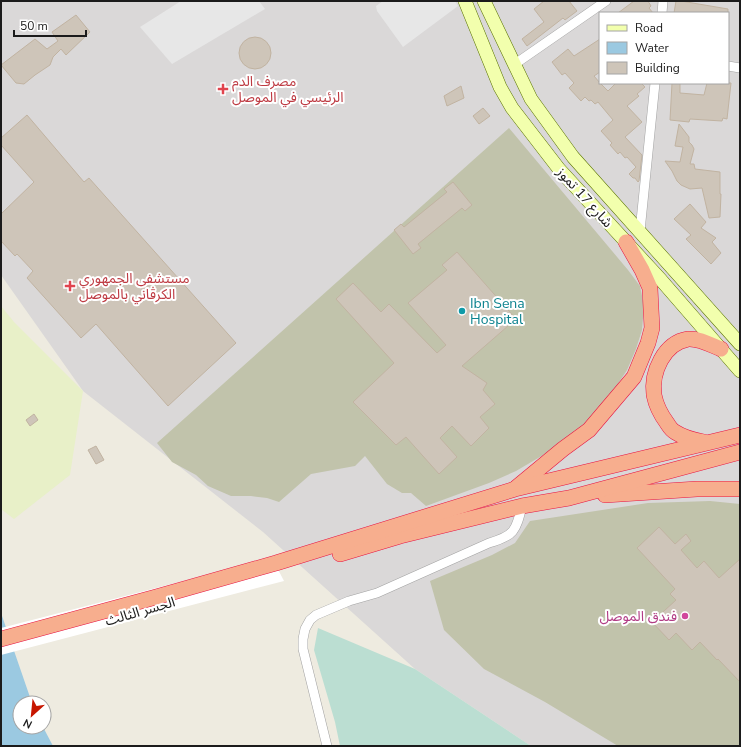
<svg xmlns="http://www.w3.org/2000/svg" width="741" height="747" font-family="'Nunito Sans','Noto Sans Arabic',sans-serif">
	<rect width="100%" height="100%" fill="#eeebe0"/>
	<!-- residential -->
	<path fill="#dad8d8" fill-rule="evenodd" d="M1,1H740V746H531L415,669L263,532L83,391L1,275ZM600,13H728V83H600Z"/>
	<!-- construction -->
	<g fill="#c1c3ab">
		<polygon points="509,128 628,270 640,286 644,306 642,330 636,349 627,370 610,396 594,416 570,437 545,454 516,471 489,483 426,506 411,493 402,493 387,484 365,456 355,466 311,474 279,502 267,498 251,496 231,496 208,486 196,475 172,462 157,443"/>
		<polygon points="710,501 740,504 740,746 618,746 545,702 484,669 444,630 430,581 492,555 515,543 530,521 648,503"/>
	</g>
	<!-- farmland -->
	<polygon fill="#e8f0c8" points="1,306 14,322 83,391 70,475 14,519 1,509"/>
	<!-- wetland -->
	<polygon fill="#bbded2" points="318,628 415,669 531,746 340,746 335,722 314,650"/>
	<!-- parking -->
	<g fill="#e7e7e7">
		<polygon points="181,1 259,1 265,9 172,64 140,27"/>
		<polygon points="383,1 455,1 458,6 403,47 377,11 376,6"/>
	</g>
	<!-- water -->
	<polygon fill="#9bc9e1" points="1,613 32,703 20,703 20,727 43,727 53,746 1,746"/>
	<!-- pier -->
	<polygon fill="#fff" points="272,558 284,581 1,655 1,628"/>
	<!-- building -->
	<g fill="#cec5b9" stroke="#c1b3a1">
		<polygon points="544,1 569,1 577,11 565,20 563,18 527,46 522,39 544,22 534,9"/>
		<polygon points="634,1 648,1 651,6 649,8 653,13 618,13"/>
		<polygon points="676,1 681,1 728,9 728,13 674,13"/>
		<polygon points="76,15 90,32 66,55 61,49 53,57 50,65 35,75 24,84 16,83 1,65 35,39 47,49 58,41 52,32"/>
		<circle cx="255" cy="53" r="16"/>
		<polygon points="600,39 600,72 594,76 600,83 608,91 616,83 641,83 645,87 637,94 639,96 627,106 642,122 625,137 642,155 639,181 638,182 635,178 633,178 629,174 636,167 627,157 625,158 620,152 618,154 610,145 612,143 601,131 613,120 598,102 595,104 591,100 589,101 585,97 581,101 569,88 574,83 565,73 562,75 552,62 568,49 574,56"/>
		<polygon points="672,83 680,83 680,93 704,95 707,83 731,83 727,119 723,118 722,121 690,119 689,122 670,120"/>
		<polygon points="461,86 464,98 447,106 444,96"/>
		<polygon points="483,108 490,116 479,124 473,116"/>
		<polygon points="27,115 84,182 89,178 236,343 168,406 96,324 81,338 27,278 33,271 17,254 15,256 1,241 1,214 34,182 1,145 1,138"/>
		<polygon points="679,124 689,137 689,142 692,145 694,149 690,164 694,164 695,169 720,172 720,194 721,194 720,217 709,218 702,188 690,189 681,185 677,181 672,171 665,161 680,162 683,147 675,146"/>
		<polygon points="453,182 472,205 465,211 462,208 418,244 421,248 413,254 394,230 401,224 404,227 447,192 444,189"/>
		<polygon points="690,204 706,222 701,228 716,238 712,242 721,253 711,264 686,239 691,235 674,219"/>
		<polygon points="457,252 516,319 462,366 487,383 483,390 495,404 480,417 489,428 471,446 452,426 440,438 457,457 439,474 406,437 396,445 353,402 394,363 336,299 353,283 381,312 389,304 437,353 446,345 408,303 447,270 442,265"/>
		<polygon points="34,414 38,420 30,426 26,420"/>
		<polygon points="96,446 104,460 96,464 88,450"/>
		<polygon points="659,527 675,544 686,534 691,541 681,550 697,568 704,561 719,578 740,559 740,682 718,659 717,660 700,642 692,650 676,633 669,640 652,622 676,600 670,594 675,589 637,548"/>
	</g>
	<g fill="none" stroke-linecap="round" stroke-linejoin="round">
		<defs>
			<g id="minor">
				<polyline points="662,13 663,1"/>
				<polyline points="515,64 606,1"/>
				<polyline points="728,66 740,68"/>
				<polyline points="640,231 655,83"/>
				<path d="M327,746L303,649V639L305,629L310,620L316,615L349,601L377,593L489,543C514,536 516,531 522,506"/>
			</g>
			<g id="secondary">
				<polyline points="465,1 500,87 512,108 559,169 661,280 740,371"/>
				<polyline points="484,1 531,99 573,157 740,344"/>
			</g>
			<g id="trunk">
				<path d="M704,442C693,440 684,438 675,432C671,430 669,426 667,423C661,415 656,405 654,395C651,372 664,343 688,339C699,338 711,345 721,349"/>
				<polyline points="517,487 563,449 589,430 634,377 648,343 652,328 651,309 650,288 642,270 626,242"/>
				<polyline points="605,495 697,489 740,489"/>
				<polyline points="340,554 400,536 522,506 569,498 740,452"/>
				<polyline points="1,639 156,597 276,563 515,489 740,435"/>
			</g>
		</defs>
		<!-- minor casing -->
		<use href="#minor" stroke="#a2a2a2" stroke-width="10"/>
		<!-- secondary casing -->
		<use href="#secondary" stroke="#5b7500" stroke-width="14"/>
		<!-- trunk casing -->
		<use href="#trunk" stroke="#e71243" stroke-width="16"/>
		<!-- minor -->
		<use href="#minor" stroke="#fff" stroke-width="9"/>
		<!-- secondary -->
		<use href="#secondary" stroke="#f2ffad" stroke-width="13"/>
		<!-- trunk -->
		<use href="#trunk" stroke="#f7ae8e" stroke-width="15"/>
	</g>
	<!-- markers -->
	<g fill="#e0444e" stroke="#fff" stroke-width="1.5">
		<path d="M221 83h4v4h4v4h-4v4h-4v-4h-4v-4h4z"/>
		<path d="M68 280h4v4h4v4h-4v4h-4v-4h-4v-4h4z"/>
	</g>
	<circle fill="#0f9aa8" stroke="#fff" stroke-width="1.5" cx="462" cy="311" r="4"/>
	<circle fill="#d1479c" stroke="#fff" stroke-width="1.5" cx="685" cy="616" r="4"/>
	<g text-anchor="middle" stroke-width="4" stroke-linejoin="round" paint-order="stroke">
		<!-- health labels -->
		<g font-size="14" fill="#be3a42" stroke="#fff" text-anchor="start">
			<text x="232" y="86">مصرف الدم<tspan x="232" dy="16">الرئيسي في الموصل</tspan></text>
			<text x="79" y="283">مستشفى الجمهوري<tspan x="79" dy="16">الكرڤاني بالموصل</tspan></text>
		</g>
		<!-- street labels -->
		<g font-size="14" fill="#1b1b1b" stroke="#fff">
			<text transform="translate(585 197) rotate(48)" y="5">شارع 17 تموز</text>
			<text transform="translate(140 611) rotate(-16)" y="5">الجسر الثالث</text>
		</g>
		<!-- culture labels -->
		<g font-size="14" fill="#0d838f" stroke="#fff" text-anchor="start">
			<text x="470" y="308">Ibn Sena<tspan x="470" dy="16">Hospital</tspan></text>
		</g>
		<!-- hotel labels -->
		<g font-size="14" fill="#b23c85" stroke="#fff" text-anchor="end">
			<text x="677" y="621">فندق الموصل</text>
		</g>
	</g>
	<!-- border -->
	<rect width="741" height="747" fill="none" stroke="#1b1b1b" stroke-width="4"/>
	<!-- legend -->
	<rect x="599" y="12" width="130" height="72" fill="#ffffff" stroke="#a4a4a4"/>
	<rect x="607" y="25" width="20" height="6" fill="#f2ffad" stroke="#a4a4a4"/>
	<text x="635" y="32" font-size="12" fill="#1b1b1b">Road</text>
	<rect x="607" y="42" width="20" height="12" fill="#9bc9e1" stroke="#a4a4a4"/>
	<text x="635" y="52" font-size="12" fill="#1b1b1b">Water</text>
	<rect x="607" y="62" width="20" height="12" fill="#cec5b9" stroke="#a4a4a4"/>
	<text x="635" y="72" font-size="12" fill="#1b1b1b">Building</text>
	<!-- north arrow -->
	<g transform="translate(32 715) rotate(207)"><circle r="19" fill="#ffffff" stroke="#a4a4a4"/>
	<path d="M0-3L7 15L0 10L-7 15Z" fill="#c71600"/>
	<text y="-6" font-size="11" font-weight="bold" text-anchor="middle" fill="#1b1b1b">N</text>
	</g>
	<!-- scale -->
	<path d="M14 30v6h72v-6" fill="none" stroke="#1b1b1b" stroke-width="2"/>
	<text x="20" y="30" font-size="12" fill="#1b1b1b" stroke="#ffffff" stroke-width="3" paint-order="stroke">50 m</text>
</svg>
